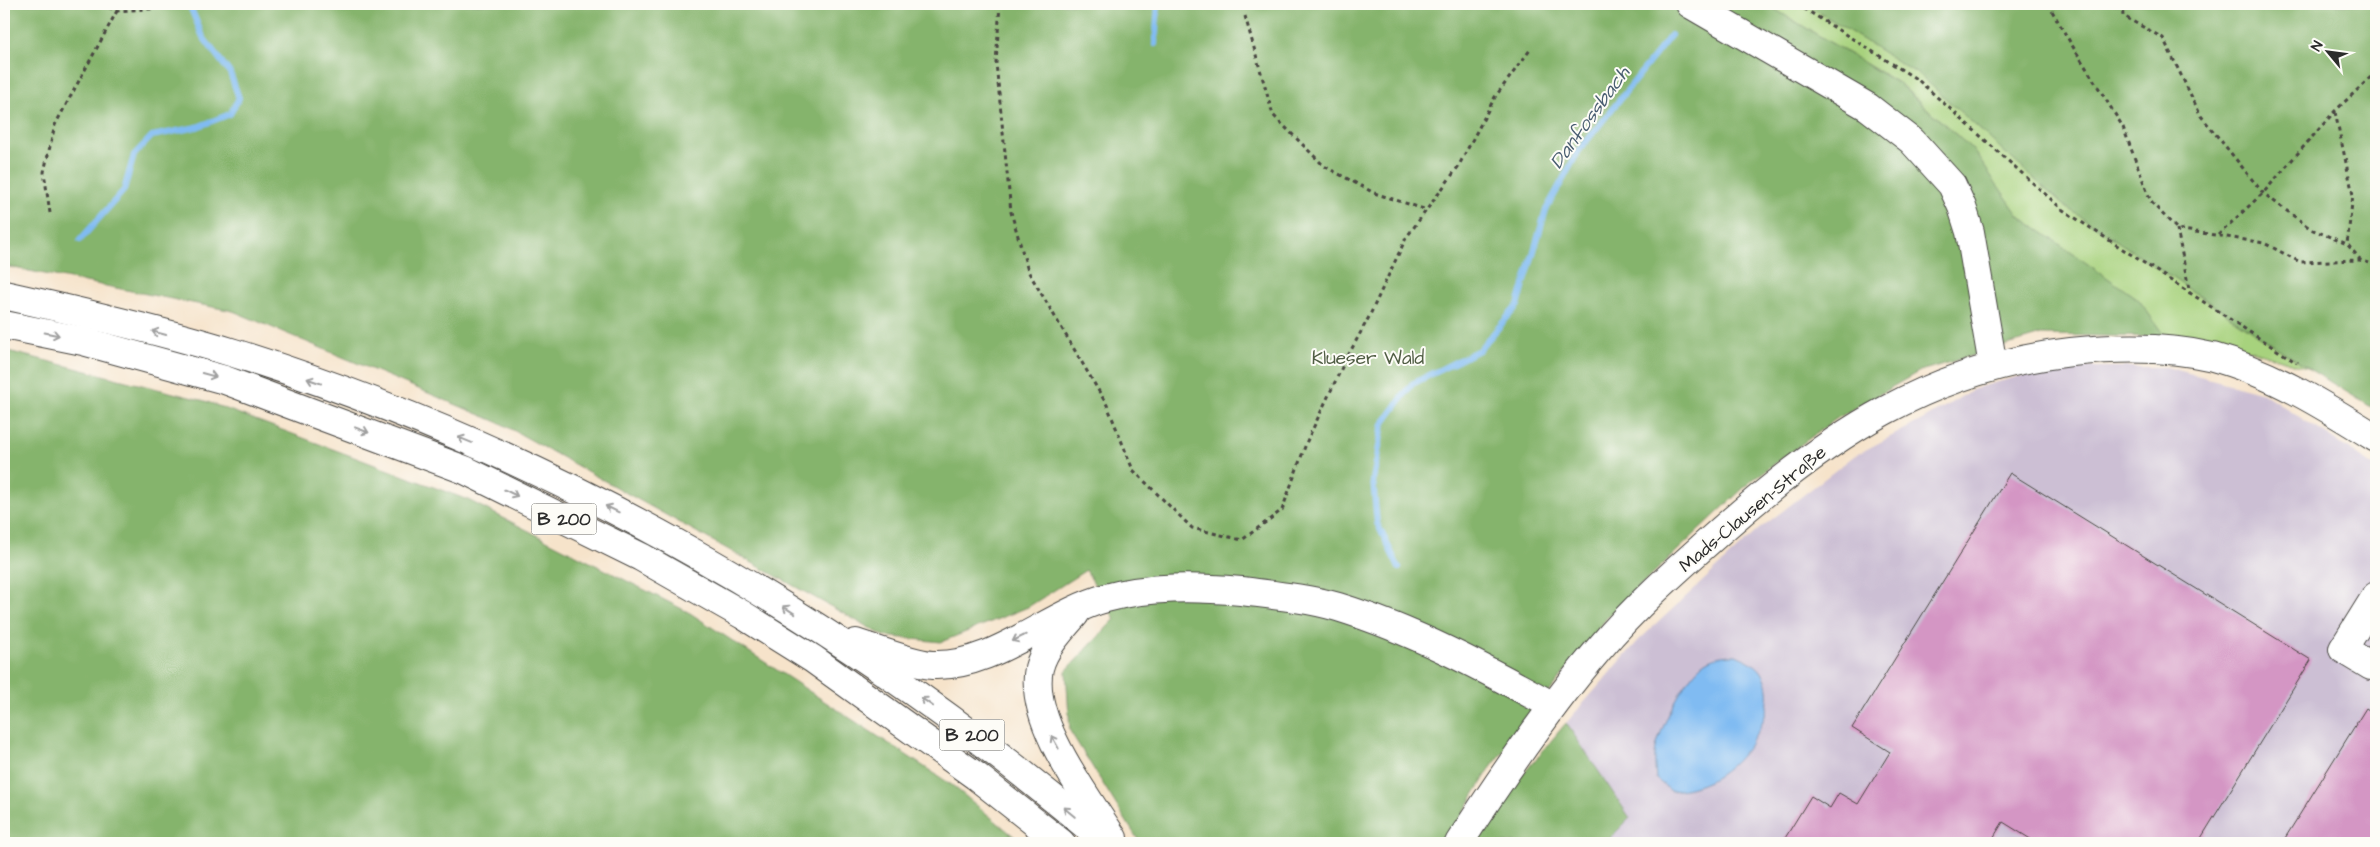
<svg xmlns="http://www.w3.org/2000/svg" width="2380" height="847" font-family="'Architects Daughter',sans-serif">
	<rect width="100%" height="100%" fill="#fdfcf7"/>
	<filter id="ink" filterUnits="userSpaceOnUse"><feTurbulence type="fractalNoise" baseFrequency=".02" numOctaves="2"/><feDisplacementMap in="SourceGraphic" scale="10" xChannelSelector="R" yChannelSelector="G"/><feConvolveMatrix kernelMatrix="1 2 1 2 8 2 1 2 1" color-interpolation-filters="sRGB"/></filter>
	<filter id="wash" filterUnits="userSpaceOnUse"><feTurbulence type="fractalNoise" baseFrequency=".0096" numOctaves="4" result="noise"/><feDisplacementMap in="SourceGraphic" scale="20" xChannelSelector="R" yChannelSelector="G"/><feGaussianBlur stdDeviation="1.12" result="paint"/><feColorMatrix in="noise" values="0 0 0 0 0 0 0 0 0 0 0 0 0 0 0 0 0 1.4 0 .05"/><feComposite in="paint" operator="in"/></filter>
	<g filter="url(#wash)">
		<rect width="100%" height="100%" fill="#f6e3ca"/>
		<!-- industrial -->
		<polygon fill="#ccbfd4" points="2054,367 2166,367 2263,393 2376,467 2376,843 1605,843 1630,818 1566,723 1639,640 1758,530 1854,456 1924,419 1976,388"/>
		<!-- green -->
		<polygon fill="#a7d27d" stroke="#697e54" points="1766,4 1806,4 1921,76 2063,205 2309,369 2226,342 2165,337 2139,300 2019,216 1972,149 1900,84"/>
		<!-- forest -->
		<g fill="#85b46c" stroke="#58704c">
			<polygon points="4,4 1766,4 1899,84 1972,149 2019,216 2139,300 2165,337 2041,335 1920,371 1836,419 1751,481 1609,615 1489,770 1445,843 1140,843 1070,731 1066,671 1115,619 1086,570 1028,607 941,642 884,636 502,424 233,311 4,266"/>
			<polygon points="1806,4 2376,4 2376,410 2309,369 2063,205 1921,76"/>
			<polygon points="4,350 205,401 468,500 690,613 952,785 1022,843 4,843"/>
			<polygon points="1566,723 1630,818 1605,843 1477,843 1514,785"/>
		</g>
		<!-- water -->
		<path fill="#80bbf2" stroke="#56738e" d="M1736,655C1745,659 1755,663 1761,671C1784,703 1748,756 1721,774C1708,784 1687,790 1671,791L1656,779C1655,769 1654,758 1656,748C1662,724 1685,676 1706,662C1715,656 1725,655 1736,655Z"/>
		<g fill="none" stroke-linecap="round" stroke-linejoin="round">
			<!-- stream -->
			<g stroke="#80bbf2" stroke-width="6">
				<polyline points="1155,44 1158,4"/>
				<polyline points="80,240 124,190 134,155 152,136 197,127 230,114 239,98 230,73 203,37 189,4"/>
				<polyline points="1399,568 1377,523 1373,480 1383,424 1412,384 1479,350 1518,305 1546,210 1578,152 1671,35"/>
			</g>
		</g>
		<g id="blocks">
			<!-- building -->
			<g fill="#d496c4">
				<polygon points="2010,473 2311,660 2198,843 2037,843 2003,822 1990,843 1782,843 1811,796 1830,808 1839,793 1858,804 1890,752 1852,728"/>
				<polygon points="2366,708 2376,715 2376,843 2282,843"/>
			</g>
		</g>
	</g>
	<g filter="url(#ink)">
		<use href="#blocks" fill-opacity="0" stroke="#494743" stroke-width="1"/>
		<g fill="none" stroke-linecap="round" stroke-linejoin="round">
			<defs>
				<g id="minor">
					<polyline points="1690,4 1868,107 1912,141 1952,185 1962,207 1970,232 1993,366"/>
					<polyline points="2376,596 2343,649 2371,666 2376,659"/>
				</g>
				<path id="major" d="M1459,843C1502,776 1547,710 1599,649C1637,604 1682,565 1726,526C1831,434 1930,368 2071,352C2118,347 2167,346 2213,357C2272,373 2325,406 2376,438"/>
				<g id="highway">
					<path d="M4,295C81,312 159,330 234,353C555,453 852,625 1107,843"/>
					<polyline points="4,325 83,341 225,380 465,470 641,557 743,615 813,659 976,776 1061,843"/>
					<path d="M1075,614C1061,630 1044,648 1039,668C1028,721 1086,795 1113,838"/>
					<path d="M856,643C875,649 913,664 932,665C993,668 1048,614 1106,598C1150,586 1196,587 1241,591C1273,595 1307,598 1338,607C1413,630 1484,668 1553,706"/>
				</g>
			</defs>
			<!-- minor casing -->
			<use href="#minor" stroke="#494743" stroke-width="30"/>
			<!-- major casing -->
			<use href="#major" stroke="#494743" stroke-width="30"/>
			<!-- highway casing -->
			<use href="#highway" stroke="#494743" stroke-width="30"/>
			<!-- path -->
			<g stroke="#494743" stroke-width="3" stroke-dasharray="4 4" stroke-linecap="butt">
				<polyline points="101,4 117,11 165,8 179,4"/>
				<polyline points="1000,4 996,63 1011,212 1028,271 1107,405 1133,470 1192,528 1242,540 1282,510 1307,441 1344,363 1369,317 1406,238 1458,167 1495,97 1530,50"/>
				<polyline points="1797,4 1918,80 2063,210 2297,363"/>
				<polyline points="2048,4 2070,42 2123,127 2151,202 2177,229 2264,243 2300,262 2360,260 2376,265"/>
				<polyline points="2122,4 2123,16 2163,38 2201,116 2263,193 2311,229 2347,244 2360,259"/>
				<polyline points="1245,16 1273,115 1324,166 1374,193 1427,210"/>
				<polyline points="2335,112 2353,195 2347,244"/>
				<polyline points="50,213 44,172 55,125 117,11"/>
				<polyline points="2177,229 2190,294"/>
				<polyline points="2218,235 2263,193 2335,111 2376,72"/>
			</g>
			<!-- minor -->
			<use href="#minor" stroke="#fff" stroke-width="28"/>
			<!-- major -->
			<use href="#major" stroke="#fff" stroke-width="28"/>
			<!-- highway -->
			<use href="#highway" stroke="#fff" stroke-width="28"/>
		</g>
		<!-- one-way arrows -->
		<defs><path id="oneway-shaft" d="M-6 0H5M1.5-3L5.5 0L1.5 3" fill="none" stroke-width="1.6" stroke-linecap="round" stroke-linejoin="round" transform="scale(1.25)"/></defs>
		<g stroke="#a0a0a0">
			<use href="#oneway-shaft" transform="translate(159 333) rotate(-165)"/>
			<use href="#oneway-shaft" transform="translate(52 334) rotate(11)"/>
			<use href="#oneway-shaft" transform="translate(209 375) rotate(15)"/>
			<use href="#oneway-shaft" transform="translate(314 381) rotate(-161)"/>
			<use href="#oneway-shaft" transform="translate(362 430) rotate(21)"/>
			<use href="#oneway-shaft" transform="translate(465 440) rotate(-158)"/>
			<use href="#oneway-shaft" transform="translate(511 493) rotate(26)"/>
			<use href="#oneway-shaft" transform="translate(612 509) rotate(-154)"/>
			<use href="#oneway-shaft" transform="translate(789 610) rotate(-147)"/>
			<use href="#oneway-shaft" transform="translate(1019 638) rotate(154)"/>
			<use href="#oneway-shaft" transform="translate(927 702) rotate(-144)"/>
			<use href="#oneway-shaft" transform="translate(1055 742) rotate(-119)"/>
			<use href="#oneway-shaft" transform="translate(1069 812) rotate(-140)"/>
		</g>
	</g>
	<g text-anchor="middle" stroke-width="4" stroke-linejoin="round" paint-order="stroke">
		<!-- shield labels -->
		<g fill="#fdfcf7" stroke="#6a6a68" stroke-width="1">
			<rect x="531.5" y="503.5" width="65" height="31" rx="4"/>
			<rect x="939.5" y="719.5" width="65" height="31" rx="4"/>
		</g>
		<g font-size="18" font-weight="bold" fill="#2b2b2b">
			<text x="564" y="525">B 200</text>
			<text x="972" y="741">B 200</text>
		</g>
		<!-- park labels -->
		<g font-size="19" fill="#505d44" stroke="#fdfcf7">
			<text x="1368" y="364">Klueser Wald</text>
		</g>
		<!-- street labels -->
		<g font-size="19" fill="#2b2b2b" stroke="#fdfcf7">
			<text transform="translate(1752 508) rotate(-40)" y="7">Mads-Clausen-Straße</text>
		</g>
		<!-- water labels -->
		<g font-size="20" font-style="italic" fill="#495d71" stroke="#fdfcf7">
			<text transform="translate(1589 117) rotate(-54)" y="7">Danfossbach</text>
		</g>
	</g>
	<!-- margin -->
	<rect width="2380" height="847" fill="none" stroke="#fdfcf7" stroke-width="20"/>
	<!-- north arrow -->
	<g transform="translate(2328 52) rotate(299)" stroke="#fdfcf7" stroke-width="4" paint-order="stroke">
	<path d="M0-4L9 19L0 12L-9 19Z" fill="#2b2b2b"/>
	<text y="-8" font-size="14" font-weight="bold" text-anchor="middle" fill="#2b2b2b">N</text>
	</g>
</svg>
